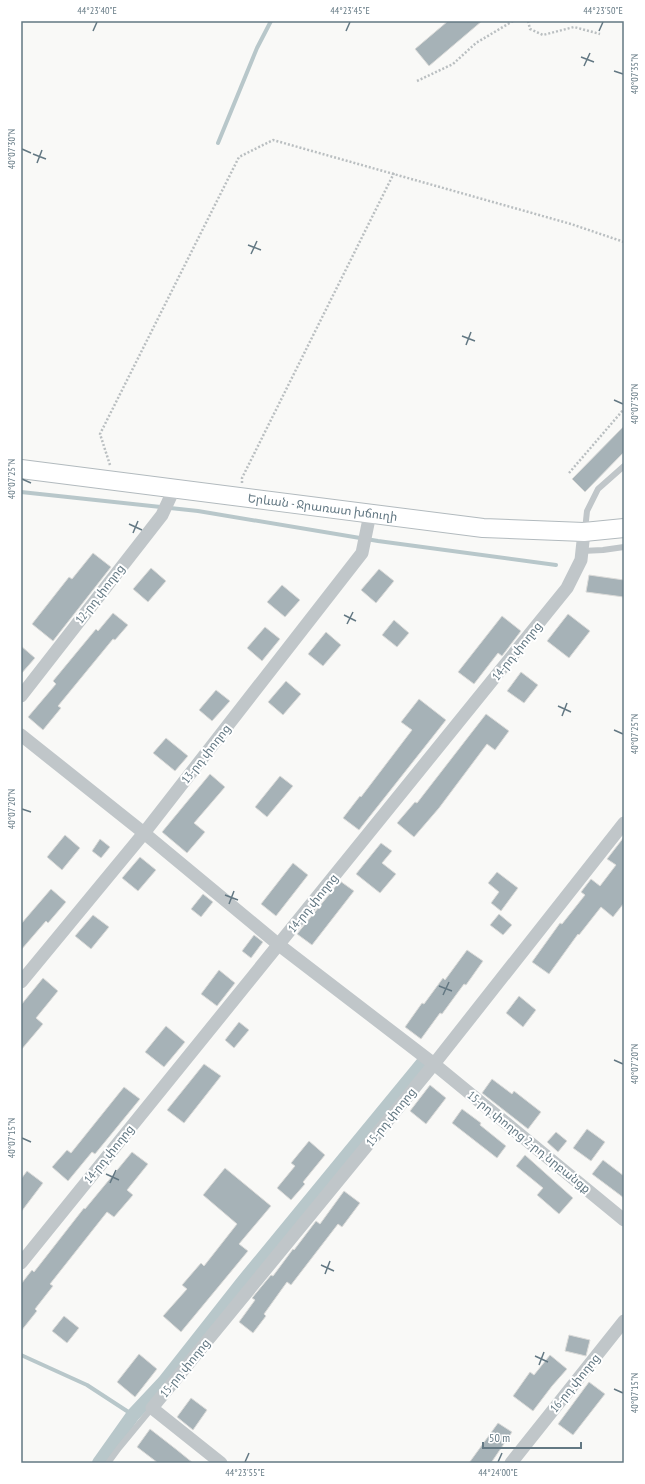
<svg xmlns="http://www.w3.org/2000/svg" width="645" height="1484" font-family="'PT Sans Narrow','Noto Sans Armenian',sans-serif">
	<rect width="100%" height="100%" fill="#f9f9f7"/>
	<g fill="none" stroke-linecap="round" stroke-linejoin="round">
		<!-- stream -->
		<g stroke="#b8c7ca" stroke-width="4">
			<polyline points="218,143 257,48 271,21"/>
			<polyline points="21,492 198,511 378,541 556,565"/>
			<polyline points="21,1355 87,1385 133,1415"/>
		</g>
		<!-- canal -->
		<polyline stroke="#b8c7ca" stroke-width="14" points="99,1463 133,1415 164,1382 242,1283 422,1064"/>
	</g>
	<!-- building -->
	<g fill="#a6b2b7" stroke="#dbdbd9">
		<polygon points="448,21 482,21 429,66 415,49"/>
		<polygon points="624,426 624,452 585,492 572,479"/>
		<polygon points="93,553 111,567 53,641 32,624 69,577 72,579"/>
		<polygon points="151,568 166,581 148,602 133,589"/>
		<polygon points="379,569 394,581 376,603 361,590"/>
		<polygon points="589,575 624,580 624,597 586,592"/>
		<polygon points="282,585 300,600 285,617 267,602"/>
		<polygon points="113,613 128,625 115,640 113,639 58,706 61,708 43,730 28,717 56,684 53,681 96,629 98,631"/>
		<polygon points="568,614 590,631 569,658 547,641"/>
		<polygon points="502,616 521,631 502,656 498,653 474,684 458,672"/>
		<polygon points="394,620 409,633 397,647 382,635"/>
		<polygon points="265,627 280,639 262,661 247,648"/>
		<polygon points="326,632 341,645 323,666 308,654"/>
		<polygon points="21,646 35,658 21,674"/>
		<polygon points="521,672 538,685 524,703 507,691"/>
		<polygon points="286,681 301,694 283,715 268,702"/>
		<polygon points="216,690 230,701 212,721 199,710"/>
		<polygon points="419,699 446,720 359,830 343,818 360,796 361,797 412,730 401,722"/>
		<polygon points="486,714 509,731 495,750 487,744 439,808 414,837 397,823 415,802 417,803"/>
		<polygon points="166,738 188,756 175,771 153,753"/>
		<polygon points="210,774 225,787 194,823 205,832 187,853 162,832"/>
		<polygon points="280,776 293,786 267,817 255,807"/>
		<polygon points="65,835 80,848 62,870 47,857"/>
		<polygon points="624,837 624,903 613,917 601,907 579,935 578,934 549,974 532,962 560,923 562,924 585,895 581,892 591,879 600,886 616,865 607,859"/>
		<polygon points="100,839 110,847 101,858 92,851"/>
		<polygon points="381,843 392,851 382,863 396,874 380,893 356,874"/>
		<polygon points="140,857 156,870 138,891 122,878"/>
		<polygon points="293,863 308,875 276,916 261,904"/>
		<polygon points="497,872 518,888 501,911 491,903 499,892 488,883"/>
		<polygon points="340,881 354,891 312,945 297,934"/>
		<polygon points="51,889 66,902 48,923 46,921 21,950 21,924"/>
		<polygon points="203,894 213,902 201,917 191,909"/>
		<polygon points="499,914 512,925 503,935 490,925"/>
		<polygon points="93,915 109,927 91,949 75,936"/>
		<polygon points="254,935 263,942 251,958 242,951"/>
		<polygon points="467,950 483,961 466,985 464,984 442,1014 440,1013 421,1039 405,1027 422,1003 424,1004 443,978 445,980"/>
		<polygon points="219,970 235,983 217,1006 201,994"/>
		<polygon points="43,978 58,991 36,1018 43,1024 21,1050 21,1005"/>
		<polygon points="519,996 536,1010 523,1027 506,1013"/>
		<polygon points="239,1022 249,1030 234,1048 225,1040"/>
		<polygon points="166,1026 185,1042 164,1067 145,1052"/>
		<polygon points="204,1064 221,1076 184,1123 167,1110"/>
		<polygon points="492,1079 512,1094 514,1091 541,1112 528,1129 482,1093"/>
		<polygon points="430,1085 446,1098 426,1124 410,1111"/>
		<polygon points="124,1087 140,1099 95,1154 92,1152 68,1181 52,1167 67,1150 71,1153"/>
		<polygon points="462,1109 481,1123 480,1125 506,1146 497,1158 452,1123"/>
		<polygon points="587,1129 605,1142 591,1161 573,1148"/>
		<polygon points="556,1132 567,1141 558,1152 547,1142"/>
		<polygon points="309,1141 325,1155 303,1182 305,1184 291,1200 277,1188 295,1166 291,1163"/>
		<polygon points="132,1152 148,1164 127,1190 133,1195 114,1217 107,1212 50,1284 53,1286 35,1309 37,1311 21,1331 21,1284 32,1270 34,1272 84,1208 85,1209"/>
		<polygon points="525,1155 573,1198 559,1214 537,1195 543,1188 516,1166"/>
		<polygon points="603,1160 624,1176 624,1198 592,1174"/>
		<polygon points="225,1168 271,1206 239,1244 248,1251 181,1332 163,1316 187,1289 182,1285 201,1263 204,1266 237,1224 203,1195"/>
		<polygon points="27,1171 43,1183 21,1212 21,1179"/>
		<polygon points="344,1191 360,1203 342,1227 338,1224 291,1285 287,1282 264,1314 266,1316 253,1333 239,1322 255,1300 252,1298 271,1275 273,1276 293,1249 294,1250 316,1221 320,1224"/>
		<polygon points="64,1316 79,1328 67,1343 52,1331"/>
		<polygon points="569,1335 590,1340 586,1356 565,1351"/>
		<polygon points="139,1354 157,1369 135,1397 117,1382"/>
		<polygon points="550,1355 567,1369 552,1386 533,1411 513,1396 530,1372 534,1375"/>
		<polygon points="589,1382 605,1394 573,1435 558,1424"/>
		<polygon points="191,1398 207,1410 193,1430 177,1417"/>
		<polygon points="498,1423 512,1432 491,1463 469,1463"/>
		<polygon points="150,1429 177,1450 193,1463 158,1463 137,1447"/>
	</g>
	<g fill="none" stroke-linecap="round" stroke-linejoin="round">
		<defs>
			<g id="secondary">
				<path id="s1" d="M21,469L483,528L584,532L624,528"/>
			</g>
		</defs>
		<!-- secondary casing -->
		<use href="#secondary" stroke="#b2babe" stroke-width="20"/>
		<!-- path -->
		<g stroke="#babfc1" stroke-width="2.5" stroke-dasharray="2 2" stroke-linecap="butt">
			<polyline points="528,21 530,29 543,35 574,27 600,34"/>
			<polyline points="417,81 453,64 476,43 513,21"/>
			<polyline points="110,465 100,434 239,157 273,140 571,224 624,242"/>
			<polyline points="569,473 624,409"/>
			<polyline points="242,483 242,478 394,173"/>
		</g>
		<!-- service -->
		<g stroke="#c0c6c9" stroke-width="6">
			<polyline points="585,530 587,511 598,489 624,466"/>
			<polyline points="582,551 603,550 624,547"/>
			<polyline points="108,1463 119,1448 152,1408"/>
		</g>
		<!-- minor -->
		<g stroke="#c0c6c9" stroke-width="13">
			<polyline points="21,696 162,515 174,489"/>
			<polyline points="21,735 144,833 279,945 434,1064 624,1220"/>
			<polyline points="21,982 144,833 362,553 370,514"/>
			<polyline points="21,1263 567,588 581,560 584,532"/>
			<polyline points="221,1463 152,1408 434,1064 624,823"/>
			<polyline points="511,1463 624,1321"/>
		</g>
		<!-- secondary -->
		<use href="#secondary" stroke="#fff" stroke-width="18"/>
	</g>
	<!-- ticks -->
	<path fill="none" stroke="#637883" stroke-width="1.5" d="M93,31L97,22M346,31L350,22M599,31L603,22M581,57L594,62M584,66L590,53M614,71L623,74M22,149L31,153M33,154L46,159M37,163L42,150M248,245L261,250M251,254L257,241M462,336L475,341M466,345L471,332M614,400L623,404M22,479L31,483M129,524L142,530M133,533L138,521M344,615L356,621M347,624L353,612M558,706L571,712M562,716L567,703M614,730L623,734M22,809L31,812M225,895L238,900M229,904L234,891M439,986L452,991M443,995L449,982M614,1060L623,1064M22,1138L31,1142M106,1174L119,1180M110,1183L116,1170M321,1265L334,1271M325,1274L330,1261M535,1356L548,1362M539,1365L544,1352M614,1389L623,1393M245,1462L249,1453M498,1462L502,1453"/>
	<g text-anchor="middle" stroke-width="4" stroke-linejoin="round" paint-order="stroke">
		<!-- street labels -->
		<g font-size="12" fill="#637883" stroke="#fff">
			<text dy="4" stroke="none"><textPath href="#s1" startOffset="304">Երևան - Ջրառատ խճուղի</textPath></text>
			<text transform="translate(100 594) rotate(-52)" y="4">12-րդ փողոց</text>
			<text transform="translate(517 651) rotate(-51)" y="4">14-րդ փողոց</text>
			<text transform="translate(206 754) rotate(-52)" y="4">13-րդ փողոց</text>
			<text transform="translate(313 903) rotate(-51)" y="4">14-րդ փողոց</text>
			<text transform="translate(391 1117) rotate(-51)" y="4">15-րդ փողոց</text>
			<text transform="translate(529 1142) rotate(39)" y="4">15-րդ փողոց 2-րդ նրբանցք</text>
			<text transform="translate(109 1154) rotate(-51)" y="4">14-րդ փողոց</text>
			<text transform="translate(185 1368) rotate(-51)" y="4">15-րդ փողոց</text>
			<text transform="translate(575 1383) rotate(-51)" y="4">16-րդ փողոց</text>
		</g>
	</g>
	<!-- border -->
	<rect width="645" height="1484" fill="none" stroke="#ffffff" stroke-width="44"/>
	<!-- scale -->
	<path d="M483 1442v6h98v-6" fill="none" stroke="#637883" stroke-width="2"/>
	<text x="489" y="1442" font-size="12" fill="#637883" stroke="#ffffff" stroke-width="3" paint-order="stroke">50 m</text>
	<rect x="22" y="22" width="601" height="1440" fill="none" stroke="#637883" stroke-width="1.5"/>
	<g font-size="10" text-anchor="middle" fill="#637883">
		<text x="97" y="14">44°23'40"E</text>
		<text x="350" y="14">44°23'45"E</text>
		<text x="603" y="14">44°23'50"E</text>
		<text transform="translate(634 74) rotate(-90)" y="4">40°07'35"N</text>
		<text transform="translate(11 149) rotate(-90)" y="4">40°07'30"N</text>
		<text transform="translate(634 404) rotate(-90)" y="4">40°07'30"N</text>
		<text transform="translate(11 479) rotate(-90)" y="4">40°07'25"N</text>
		<text transform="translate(634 734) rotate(-90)" y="4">40°07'25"N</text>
		<text transform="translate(11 809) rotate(-90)" y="4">40°07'20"N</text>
		<text transform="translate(634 1064) rotate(-90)" y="4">40°07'20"N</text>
		<text transform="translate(11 1138) rotate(-90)" y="4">40°07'15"N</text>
		<text transform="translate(634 1393) rotate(-90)" y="4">40°07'15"N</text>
		<text x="245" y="1476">44°23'55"E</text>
		<text x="498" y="1476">44°24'00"E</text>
	</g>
</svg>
